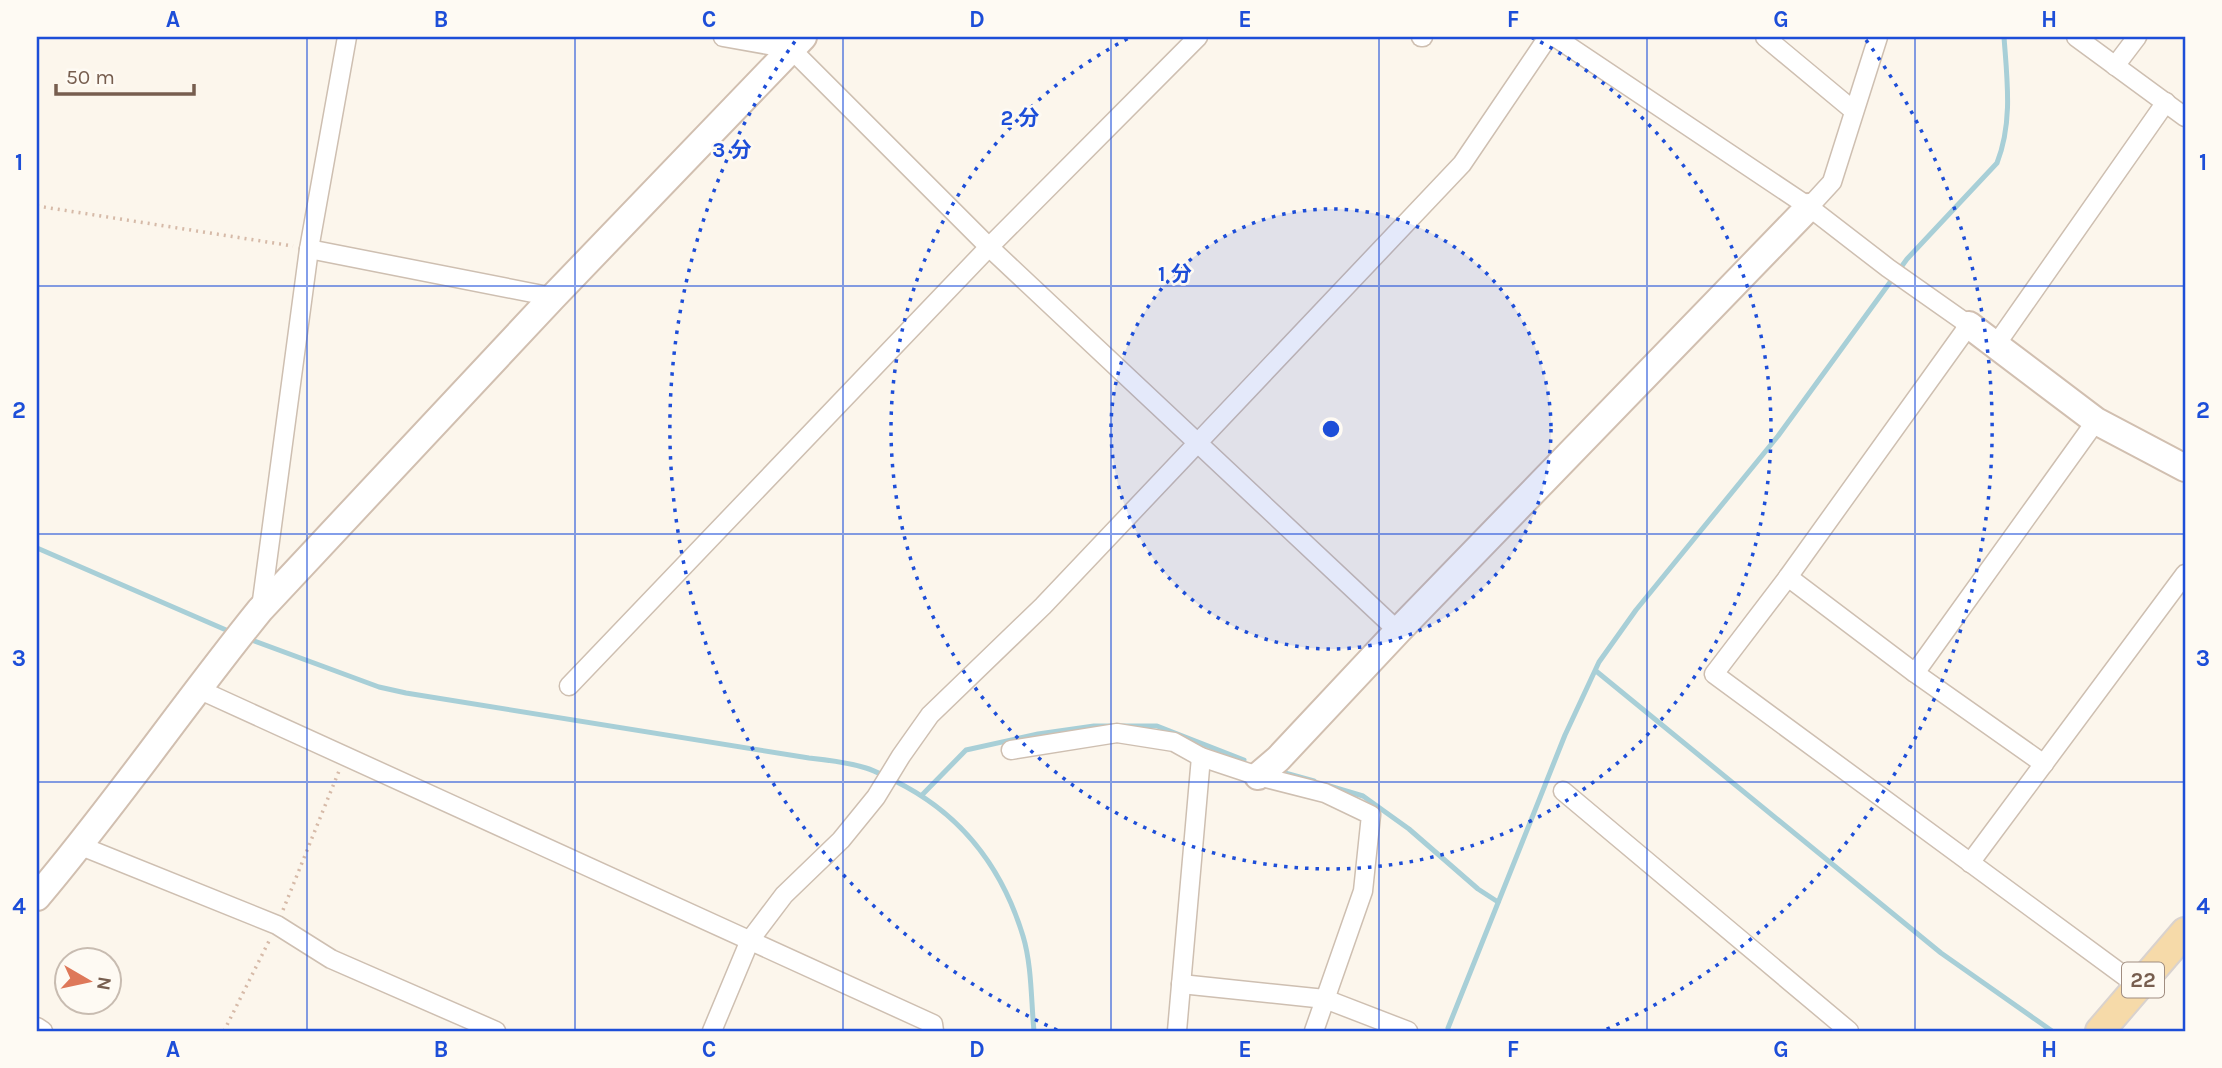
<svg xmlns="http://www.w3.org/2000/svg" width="2222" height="1068" font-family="Karla,'Noto Sans JP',sans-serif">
	<rect width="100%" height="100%" fill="#fcf6ec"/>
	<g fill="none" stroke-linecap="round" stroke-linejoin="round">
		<!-- stream -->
		<g stroke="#a8cfd7" stroke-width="5">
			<polyline points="37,548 233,633"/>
			<path d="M249,639L379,687L406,693L809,758C828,760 847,762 866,768C876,771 886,777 895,781C960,813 1002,867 1023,936C1032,966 1031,1001 1034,1031"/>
			<polyline points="1596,671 1941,953 2052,1031"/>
			<polyline points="1122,726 1157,726 1244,760"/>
			<polyline points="1285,773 1314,781"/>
			<polyline points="1326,785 1363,796 1409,829 1478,889 1498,902"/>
			<polyline points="922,795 966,750 1038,734 1094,726 1112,726"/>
			<path d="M1448,1028L1565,735L1599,662L1636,610L1778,436L1907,259L1997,163C2013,122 2007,79 2004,37"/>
		</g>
		<defs>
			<g id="street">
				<polyline points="723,37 791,49 989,247 1398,631"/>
				<polyline points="1421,37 1423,37"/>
				<polyline points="1555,37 1809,207 1888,268 1969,325 1788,577 1714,674 2138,986"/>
				<polyline points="1765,37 1854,111"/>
				<polyline points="2076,37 2185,117"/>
				<polyline points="2115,66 2137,37"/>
				<polyline points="1809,207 1832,182 1878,37"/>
				<polyline points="309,249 553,297"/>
				<polyline points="1995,346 2166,102"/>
				<polyline points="1788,577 1915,673 2044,764"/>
				<polyline points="261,608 309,249 347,37"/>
				<polyline points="1915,673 2096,421"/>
				<polyline points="569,686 989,247 1198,37"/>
				<polyline points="198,689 933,1024 934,1031"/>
				<polyline points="1011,750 1117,733 1174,742 1201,757 1258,776 1325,793 1371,815 1363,891 1314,1031"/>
				<polyline points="1563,791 1849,1031"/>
				<polyline points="81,846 277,925 331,959 496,1031"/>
				<polyline points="1970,863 2185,574"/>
				<polyline points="1181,984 1325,999 1408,1031"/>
				<polyline points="37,1027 43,1031"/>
				<polyline points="712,1031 750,940 784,895 841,840 876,797 901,756 930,715 1043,606 1462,164 1548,37"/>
				<polyline points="1177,1031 1201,757"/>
			</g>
			<g id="secondary">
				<polyline points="1969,325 2096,421 2185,468"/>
				<polyline points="1258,776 1278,759 1398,631 1809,207"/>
				<path d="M37,897C115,805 184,704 260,610L553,297L803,37"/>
			</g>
			<polyline id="primary" points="2100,1031 2185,932"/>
		</defs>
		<!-- street casing -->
		<use href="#street" stroke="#cebfb1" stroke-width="21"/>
		<!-- secondary casing -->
		<use href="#secondary" stroke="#d1bfb0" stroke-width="30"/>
		<!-- primary casing -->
		<use href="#primary" stroke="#d9d2ce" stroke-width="32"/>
		<!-- path -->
		<g stroke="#d6baa8" stroke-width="3.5" stroke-dasharray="2 5" stroke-linecap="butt">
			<polyline points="37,206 293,246"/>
			<polyline points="283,910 339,771"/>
			<polyline points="224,1031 270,939"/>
		</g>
		<!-- street -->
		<use href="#street" stroke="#fff" stroke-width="18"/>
		<!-- secondary -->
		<use href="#secondary" stroke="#fff" stroke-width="26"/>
		<!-- primary -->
		<use href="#primary" stroke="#f6daa9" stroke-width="28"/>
	</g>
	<!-- grid -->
	<path fill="none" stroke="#1d4ed8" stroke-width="2" stroke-opacity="0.55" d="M307,37V1031M575,37V1031M843,37V1031M1111,37V1031M1379,37V1031M1647,37V1031M1915,37V1031M37,286H2185M37,534H2185M37,782H2185"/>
	<!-- distance rings -->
	<circle cx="1331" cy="429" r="220" fill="#1d4ed8" fill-opacity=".12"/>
	<g fill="none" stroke="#1d4ed8" stroke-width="3.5" stroke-dasharray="3.5 7">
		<circle cx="1331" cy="429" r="220"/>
		<path d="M1531 37A440 440 0 1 1 1131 37"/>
		<path d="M1057 1030A661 661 0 0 1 796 40M1866 40A661 661 0 0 1 1605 1030"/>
	</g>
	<g text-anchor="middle" stroke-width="5" stroke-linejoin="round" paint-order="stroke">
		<!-- shield labels -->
		<rect fill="#fefaf3" stroke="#a08d80" stroke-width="2" x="2122" y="962.5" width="42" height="35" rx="5"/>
		<g font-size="21" font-weight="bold" fill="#775e4f">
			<text x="2143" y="987">22</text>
		</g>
	</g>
	<circle cx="1331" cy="429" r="10" fill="#1d4ed8" stroke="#fefaf3" stroke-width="3.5"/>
	<g font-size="21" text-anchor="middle" font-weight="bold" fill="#1d4ed8" stroke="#fefaf3" stroke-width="5" stroke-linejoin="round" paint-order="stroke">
		<text x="1020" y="125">2 分</text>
		<text x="732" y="157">3 分</text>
		<text x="1175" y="281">1 分</text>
	</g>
	<!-- border -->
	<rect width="2222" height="1068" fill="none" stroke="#fefaf3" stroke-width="77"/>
	<!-- north arrow -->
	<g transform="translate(88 981) rotate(99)"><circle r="33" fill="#fefaf3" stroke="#c8bcb1" stroke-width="2"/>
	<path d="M0-5L12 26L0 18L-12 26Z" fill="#de7859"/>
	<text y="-10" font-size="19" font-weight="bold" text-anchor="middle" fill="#775e4f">N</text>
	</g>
	<!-- scale -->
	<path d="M56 84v10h138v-10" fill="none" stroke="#775e4f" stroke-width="3.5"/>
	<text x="66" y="84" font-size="21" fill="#775e4f" stroke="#fefaf3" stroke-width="5" paint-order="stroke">50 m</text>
	<rect x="38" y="38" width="2146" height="992" fill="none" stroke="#1d4ed8" stroke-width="2.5"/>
	<g font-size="23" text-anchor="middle" font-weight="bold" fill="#1d4ed8">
		<text x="173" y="27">A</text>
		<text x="441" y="27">B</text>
		<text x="709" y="27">C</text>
		<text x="977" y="27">D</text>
		<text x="1245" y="27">E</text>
		<text x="1513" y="27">F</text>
		<text x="1781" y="27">G</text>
		<text x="2049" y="27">H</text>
		<text x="19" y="170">1</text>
		<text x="2203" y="170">1</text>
		<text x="19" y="418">2</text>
		<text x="2203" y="418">2</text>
		<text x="19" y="666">3</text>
		<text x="2203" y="666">3</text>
		<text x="19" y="914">4</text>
		<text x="2203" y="914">4</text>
		<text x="173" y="1057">A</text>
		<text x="441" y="1057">B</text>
		<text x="709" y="1057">C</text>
		<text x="977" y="1057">D</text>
		<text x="1245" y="1057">E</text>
		<text x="1513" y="1057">F</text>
		<text x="1781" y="1057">G</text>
		<text x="2049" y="1057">H</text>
	</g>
</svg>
